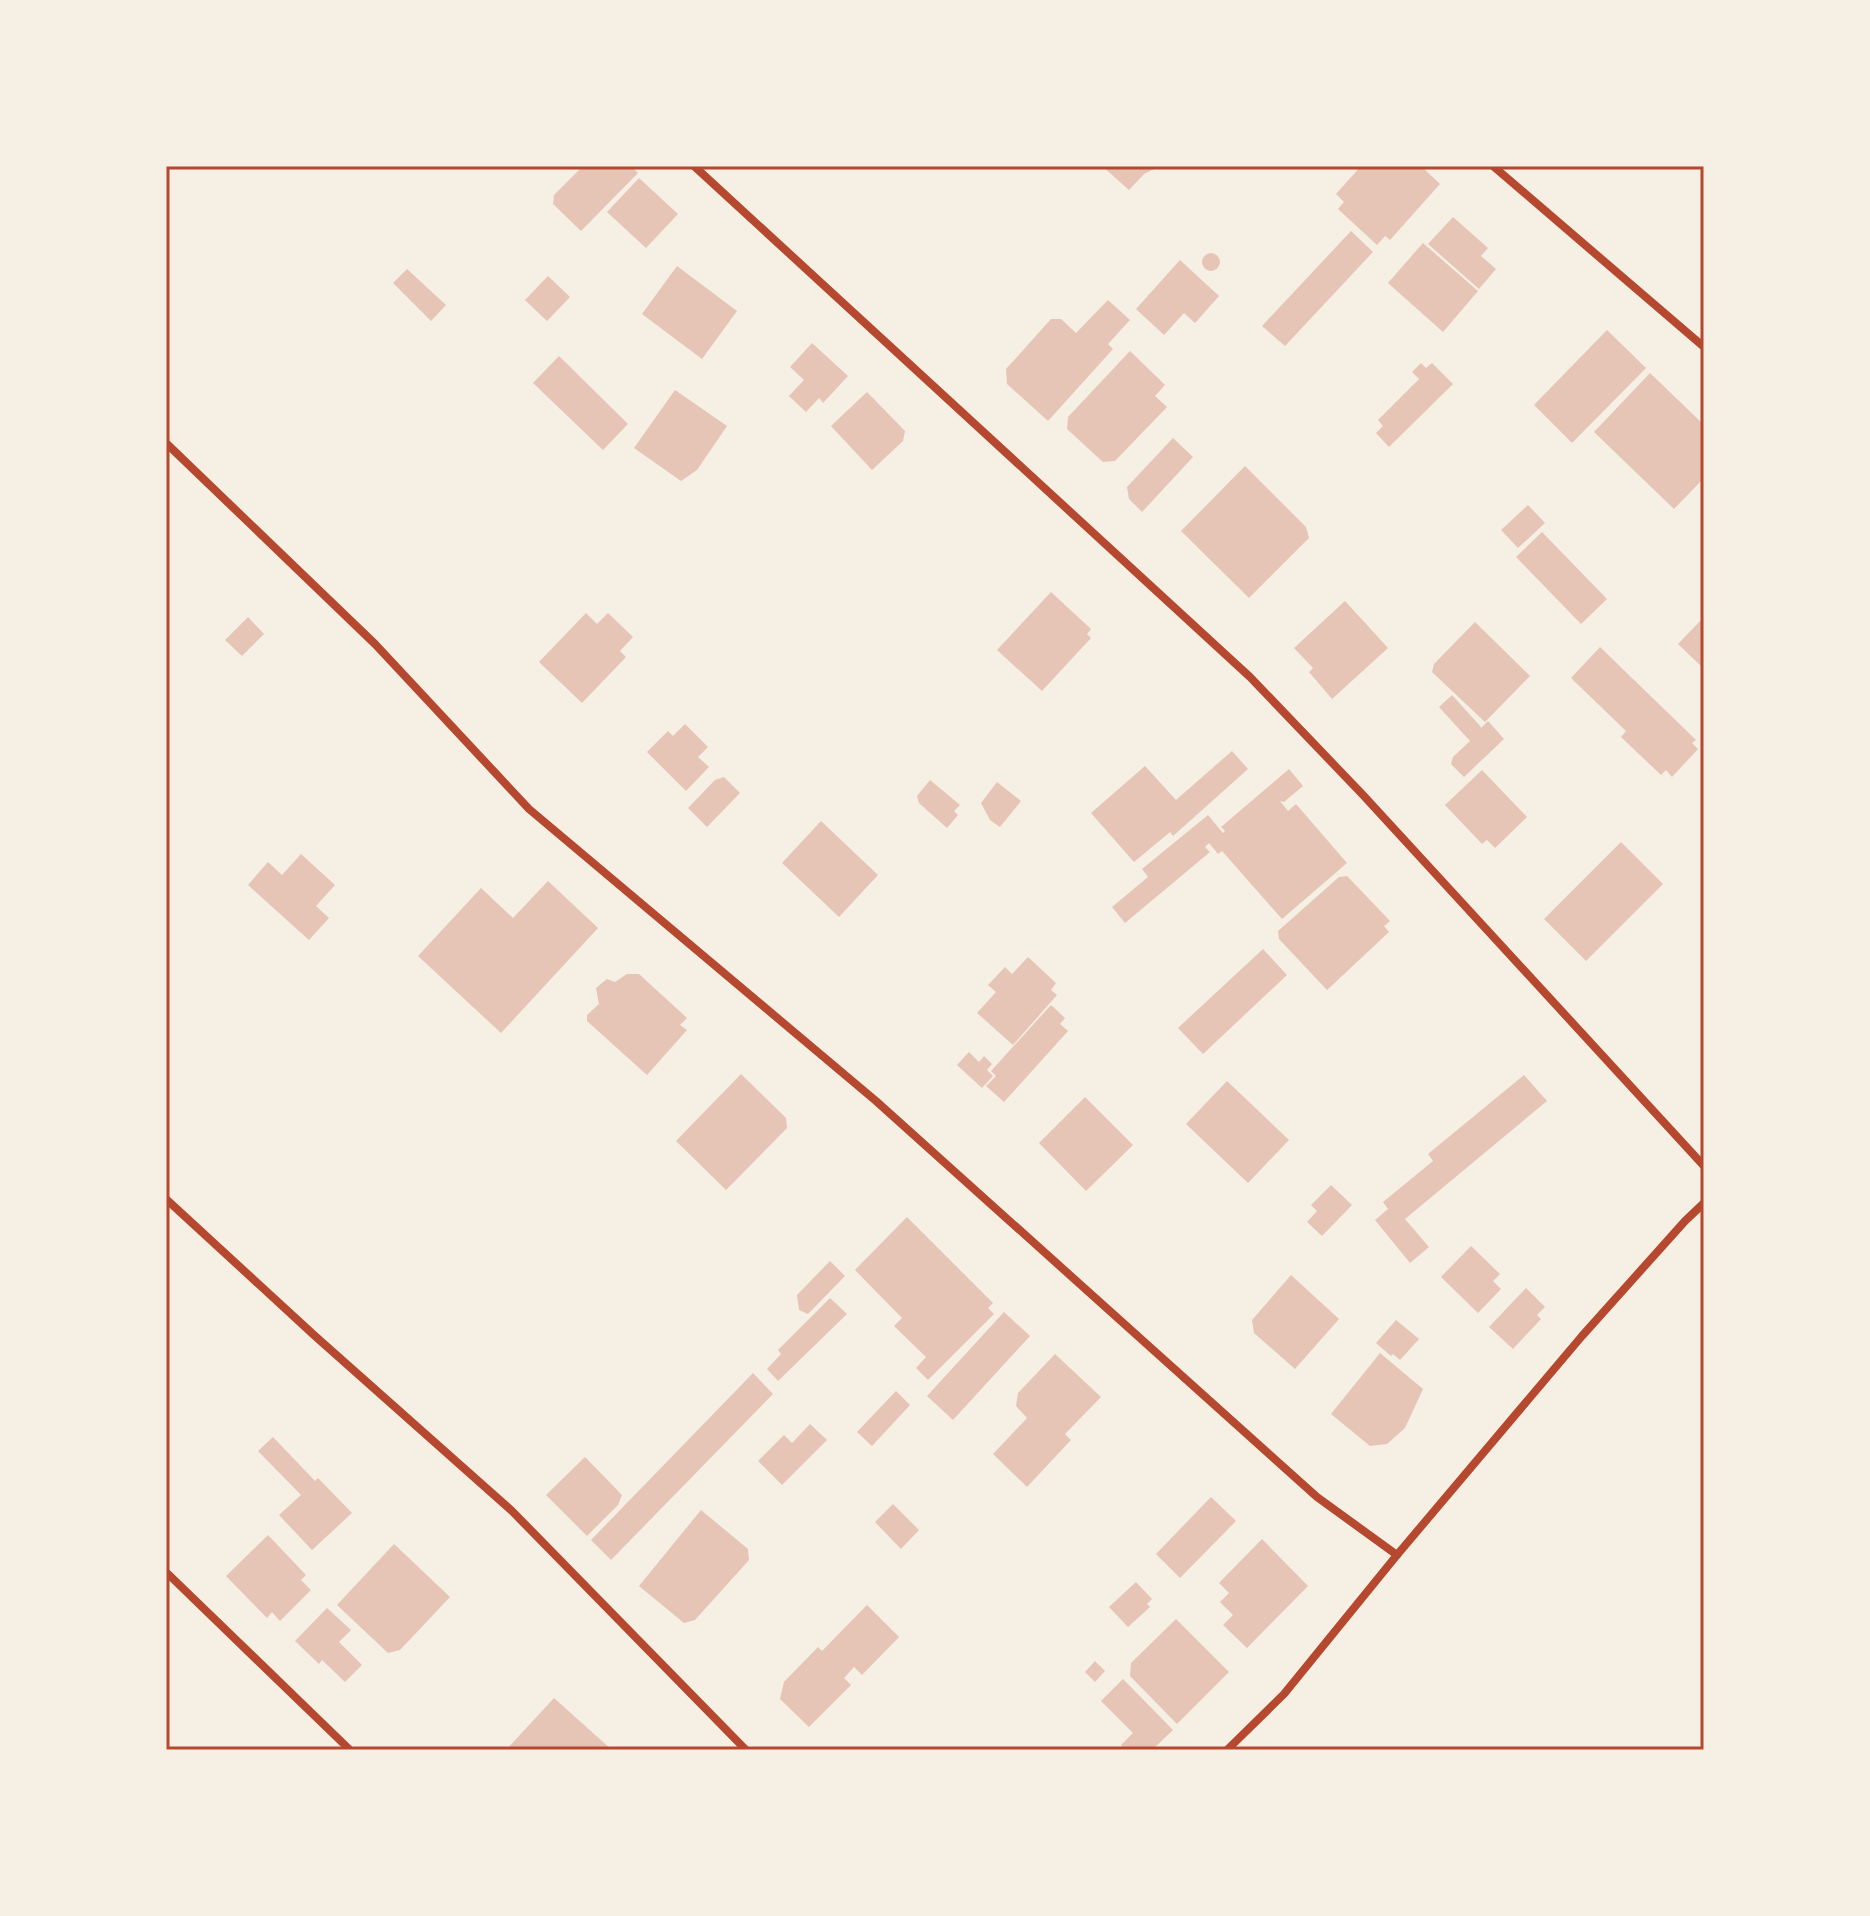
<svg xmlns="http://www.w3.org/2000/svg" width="1870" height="1916" font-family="'Fira Sans',sans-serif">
	<rect width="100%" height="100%" fill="#f6efe4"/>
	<!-- building -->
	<g fill="#e6c5b7">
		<polygon points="583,166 631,166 638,173 581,231 553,204 554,195"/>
		<polygon points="1102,166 1160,166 1144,174 1129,190"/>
		<polygon points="1361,166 1421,166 1440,184 1390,240 1385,236 1377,245 1338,209 1344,202 1336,194"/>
		<polygon points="639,178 678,214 646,248 607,212"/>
		<polygon points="1453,217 1488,248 1481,256 1496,269 1479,289 1428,244"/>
		<polygon points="1351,231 1373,252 1285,346 1262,326"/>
		<polygon points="1423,243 1478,291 1443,332 1388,283"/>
		<circle cx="1211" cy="262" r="9"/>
		<polygon points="1180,260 1219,296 1195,323 1184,313 1164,335 1136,309"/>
		<polygon points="677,266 737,311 702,359 642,314"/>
		<polygon points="407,269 446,305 431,321 393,283"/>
		<polygon points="548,276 570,297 547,321 525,300"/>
		<polygon points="1108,300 1130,320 1108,344 1113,349 1048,421 1007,384 1006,369 1051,319 1061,319 1076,333"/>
		<polygon points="1607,330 1646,368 1572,443 1534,405"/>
		<polygon points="812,343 848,376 823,403 819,398 806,412 789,396 804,380 790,367"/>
		<polygon points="1130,351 1165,385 1155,396 1167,407 1115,461 1103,462 1067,429 1068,417"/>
		<polygon points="559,356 628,424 603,450 533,383"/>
		<polygon points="1421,363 1426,368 1432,363 1453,384 1389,447 1376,433 1383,426 1378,420 1419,379 1412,372"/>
		<polygon points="1650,373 1702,423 1704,421 1704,478 1674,509 1594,432"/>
		<polygon points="675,390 727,426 697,470 681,481 634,448"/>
		<polygon points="867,392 905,431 903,441 872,470 831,426"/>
		<polygon points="1173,438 1193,457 1142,512 1129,499 1127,487"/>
		<polygon points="1245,466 1306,527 1309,538 1249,598 1181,531"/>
		<polygon points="1528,505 1545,523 1518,548 1501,530"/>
		<polygon points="1542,532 1607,599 1581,624 1516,557"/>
		<polygon points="1051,592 1091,629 1087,634 1091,638 1042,691 997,650"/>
		<polygon points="1345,601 1388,648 1332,699 1309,672 1313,668 1294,648"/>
		<polygon points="586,613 597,624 608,613 633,637 620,651 626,657 582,703 539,662"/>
		<polygon points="248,617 264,634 242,656 225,640"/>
		<polygon points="1704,617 1704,669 1678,644"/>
		<polygon points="1475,622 1530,676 1485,722 1432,672 1434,664"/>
		<polygon points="1600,647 1696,740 1692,743 1698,749 1672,777 1666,770 1661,775 1621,737 1626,731 1571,678"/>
		<polygon points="1452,695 1481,727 1480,729 1488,721 1504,739 1464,777 1451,764 1453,757 1470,741 1439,707"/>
		<polygon points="685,724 708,747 698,757 709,767 686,791 647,752 668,731 673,736"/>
		<polygon points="1232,751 1248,769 1173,836 1170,832 1134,862 1091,813 1145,766 1176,800"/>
		<polygon points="1289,769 1303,786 1284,802 1280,801 1288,811 1296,804 1347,863 1282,919 1222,851 1218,854 1209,843 1205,847 1210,852 1125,923 1112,907 1148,877 1142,869 1208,815 1223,833 1225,831 1221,827"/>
		<polygon points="1482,770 1527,817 1495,848 1487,840 1482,844 1445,805"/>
		<polygon points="724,777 740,793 707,827 688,808 715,780"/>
		<polygon points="930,780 960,805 954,811 958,815 947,828 919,803 917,796"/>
		<polygon points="997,782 1021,801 1000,827 990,820 981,803"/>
		<polygon points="821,821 878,875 839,917 782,863"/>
		<polygon points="1621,842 1663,884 1586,961 1544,919"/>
		<polygon points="301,854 335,885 316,906 329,918 309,940 248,885 268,862 282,875"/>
		<polygon points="1347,876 1390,921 1384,926 1389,932 1327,990 1279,939 1278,931 1339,877"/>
		<polygon points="548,881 598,928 501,1033 418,956 481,888 513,918"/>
		<polygon points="1263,949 1287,975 1203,1054 1178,1028"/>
		<polygon points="1028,957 1056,983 1051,990 1057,995 1013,1045 977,1013 996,992 988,985 1005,967 1012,974"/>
		<polygon points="627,974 639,974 687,1018 680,1025 687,1030 647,1075 587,1021 587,1015 599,1004 596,988 607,979 615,982"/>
		<polygon points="1051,1005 1065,1018 1060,1024 1068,1031 1004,1102 986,1086 996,1076 991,1071"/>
		<polygon points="969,1052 979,1062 984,1056 992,1064 987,1070 993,1076 982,1088 957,1065"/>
		<polygon points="741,1074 786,1118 787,1128 726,1190 676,1141"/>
		<polygon points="1524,1075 1547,1101 1405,1219 1429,1247 1410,1263 1375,1220 1388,1209 1383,1202 1433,1161 1428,1154"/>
		<polygon points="1227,1081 1289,1140 1248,1183 1186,1124"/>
		<polygon points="1085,1097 1133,1145 1086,1191 1039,1143"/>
		<polygon points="1331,1185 1352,1205 1322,1236 1307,1222 1317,1211 1311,1205"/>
		<polygon points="907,1217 993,1303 988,1308 994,1314 928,1380 916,1368 926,1357 894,1326 902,1318 855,1270"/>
		<polygon points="1471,1246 1500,1274 1493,1281 1501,1289 1478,1313 1441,1277"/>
		<polygon points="830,1261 845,1276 808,1314 799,1310 797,1295"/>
		<polygon points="1291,1275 1339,1319 1295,1369 1254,1333 1252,1320"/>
		<polygon points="1526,1288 1545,1307 1537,1315 1541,1319 1513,1349 1489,1327"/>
		<polygon points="830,1298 847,1314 778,1381 767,1369 781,1354 778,1350"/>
		<polygon points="1004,1312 1030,1336 953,1420 927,1396"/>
		<polygon points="1396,1320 1419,1339 1400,1360 1393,1354 1391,1356 1376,1343"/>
		<polygon points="1380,1353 1423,1389 1405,1428 1387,1444 1370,1446 1331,1414"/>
		<polygon points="1055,1354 1101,1397 1065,1434 1071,1440 1027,1487 993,1454 1027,1418 1016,1406 1018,1393"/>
		<polygon points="753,1373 773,1394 611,1560 591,1540"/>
		<polygon points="896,1391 910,1405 872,1446 857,1432"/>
		<polygon points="810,1424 827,1440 782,1485 758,1461 784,1435 792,1443"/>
		<polygon points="273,1437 315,1481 318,1478 352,1513 312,1550 279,1515 301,1495 258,1451"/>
		<polygon points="585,1457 622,1495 618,1505 587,1536 546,1495"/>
		<polygon points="1211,1497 1236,1521 1180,1578 1156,1554"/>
		<polygon points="893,1504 919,1530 901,1549 875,1522"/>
		<polygon points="701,1510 748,1549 749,1560 695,1620 684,1623 639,1586"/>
		<polygon points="268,1535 306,1575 301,1580 311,1590 280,1621 272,1612 267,1618 226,1576"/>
		<polygon points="1262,1539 1308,1586 1247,1648 1223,1625 1233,1615 1220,1602 1229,1593 1219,1583"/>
		<polygon points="394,1544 450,1597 400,1650 388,1653 337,1605"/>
		<polygon points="1136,1582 1152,1599 1147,1604 1150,1607 1128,1627 1109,1607"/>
		<polygon points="867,1605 899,1637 862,1675 854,1667 844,1678 851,1685 809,1727 780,1699 784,1682 818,1647 822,1651"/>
		<polygon points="327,1608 351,1630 339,1642 362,1665 345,1682 322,1660 319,1664 295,1641"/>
		<polygon points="1176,1619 1229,1672 1177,1724 1130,1676 1131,1663"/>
		<polygon points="1095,1661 1105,1671 1095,1682 1085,1672"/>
		<polygon points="1123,1679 1173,1730 1152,1750 1125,1750 1121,1745 1133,1733 1101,1701"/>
		<polygon points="554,1698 612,1750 506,1750"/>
	</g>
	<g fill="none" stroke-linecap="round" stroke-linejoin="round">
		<!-- minor -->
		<g stroke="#b5482f" stroke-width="8">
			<polyline points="694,166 1250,677 1363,795 1704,1166"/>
			<polyline points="1493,166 1704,347"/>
			<polyline points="166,443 375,644 529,809 876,1101 1317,1497 1397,1555"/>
			<polyline points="166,1199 315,1336 512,1511 746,1750"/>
			<polyline points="166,1572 350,1750"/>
			<polyline points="1227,1750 1284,1694 1397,1555 1582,1336 1685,1221 1704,1203"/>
		</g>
	</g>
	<!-- border -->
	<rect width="1870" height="1916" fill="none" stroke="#f6efe4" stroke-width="336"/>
	<rect x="168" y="168" width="1534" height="1580" fill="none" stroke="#b5482f" stroke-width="3"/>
</svg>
